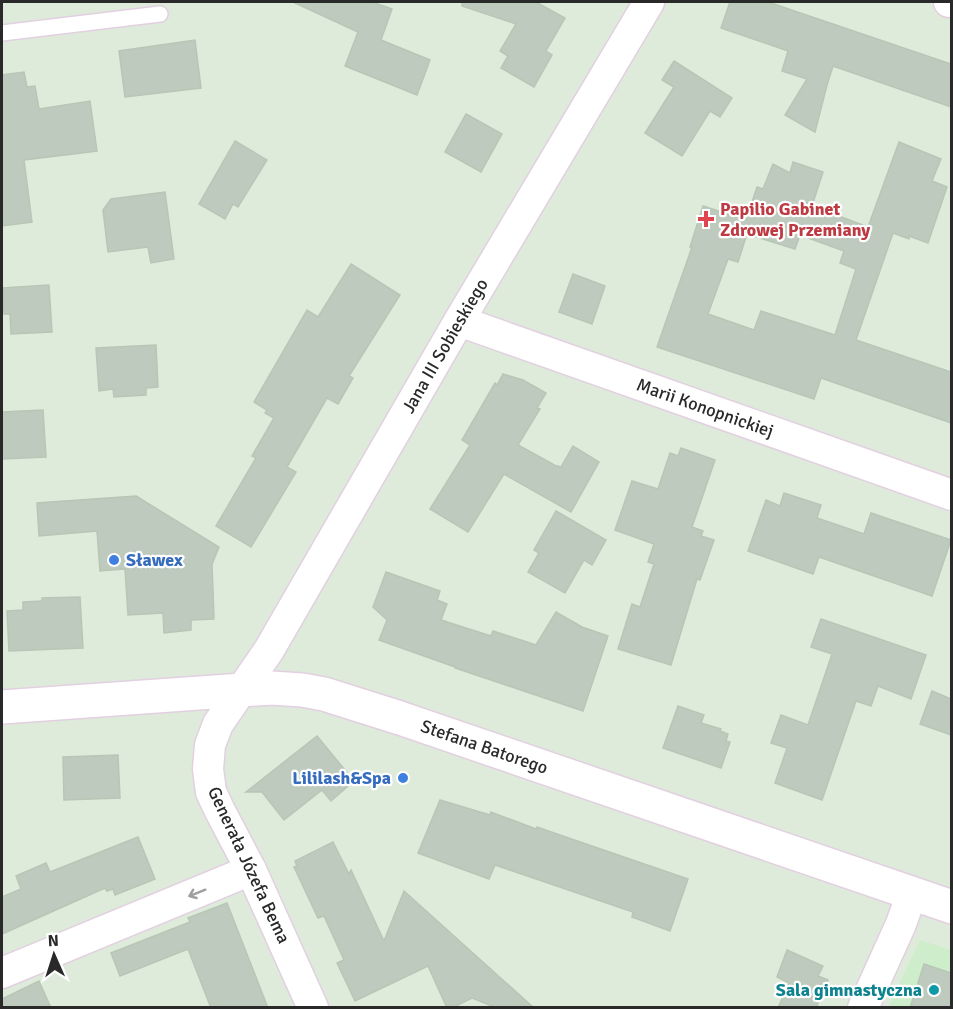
<svg xmlns="http://www.w3.org/2000/svg" width="953" height="1009" font-family="Signika,sans-serif">
	<rect width="100%" height="100%" fill="#deebdb"/>
	<!-- education -->
	<polygon fill="#ceedcb" points="920,940 951,950 951,1007 888,1008"/>
	<!-- building -->
	<g fill="#bfcabe" stroke="#b7c6b5" stroke-width="1.5" fill-rule="evenodd">
		<polygon points="293,2 372,2 392,9 381,40 430,60 417,95 345,66 358,32"/>
		<polygon points="462,2 536,2 565,18 546,51 552,55 534,87 501,68 508,56 500,51 516,24 462,6"/>
		<polygon points="730,2 768,2 951,64 951,107 833,66 827,85 815,132 785,115 807,79 782,71 788,51 721,28"/>
		<polygon points="195,40 201,88 125,97 119,51"/>
		<polygon points="674,61 732,98 720,117 710,111 682,156 645,133 674,87 662,80"/>
		<polygon points="24,72 27,87 35,86 39,109 90,101 97,151 24,160 32,222 2,226 2,75"/>
		<polygon points="466,114 502,134 481,172 445,152"/>
		<polygon points="235,141 267,160 238,207 233,204 225,219 199,204"/>
		<path d="M899,142L941,159L932,181L947,187L928,243L909,236V239L893,233L856,340L951,372V423L821,378L814,399L657,347L692,247H690L703,206L746,220L757,187L763,189L773,164L790,173L793,162L823,172L812,206L868,227ZM747,234L795,249L800,235L844,251L840,263L856,269L835,335L761,311L754,330L708,314L728,259L738,262Z"/>
		<polygon points="165,192 174,259 151,263 148,247 108,252 103,210 111,199"/>
		<polygon points="351,264 400,295 349,376 353,378 338,404 327,398 287,467 296,472 251,547 216,526 256,458 252,456 274,418 265,413 267,410 254,402 307,310 318,317"/>
		<polygon points="573,274 605,286 592,324 559,312"/>
		<polygon points="49,285 52,332 11,334 10,314 4,314 3,288"/>
		<polygon points="156,345 158,387 146,388 146,395 114,397 113,389 99,391 96,348"/>
		<polygon points="503,374 523,380 546,393 537,408 540,409 518,445 558,467 558,466 561,467 573,446 599,462 571,512 504,474 468,532 430,509 470,445 462,440 495,383 497,385"/>
		<polygon points="43,410 46,457 2,459 2,412"/>
		<polygon points="681,448 715,460 692,527 703,531 701,536 714,540 700,580 697,579 671,665 618,649 632,604 640,607 654,564 648,562 654,544 615,530 632,481 658,489 670,453 678,456"/>
		<polygon points="784,493 821,505 817,518 864,534 871,513 951,540 932,596 819,557 813,574 748,551 766,500 780,506"/>
		<polygon points="136,496 219,547 212,564 214,619 191,620 191,630 164,633 163,613 128,615 125,569 100,571 97,531 39,536 37,503"/>
		<polygon points="556,511 606,540 592,565 584,560 565,593 528,572 539,553 534,550"/>
		<polygon points="386,572 440,591 437,600 447,604 441,620 491,636 493,631 536,645 556,612 582,627 608,636 583,711 455,668 455,667 379,640 387,620 373,607"/>
		<polygon points="80,597 83,648 9,651 7,611 23,610 23,602 42,601 42,598"/>
		<polygon points="821,619 926,655 911,699 878,686 871,706 856,701 822,800 775,783 787,748 771,743 781,715 808,725 832,654 811,647"/>
		<polygon points="932,691 951,699 951,735 920,724"/>
		<polygon points="678,706 704,715 701,723 721,729 720,731 728,734 726,741 730,742 721,768 663,748"/>
		<polygon points="317,736 354,781 331,801 322,790 284,820 262,792 246,792"/>
		<polygon points="118,755 120,798 64,800 63,757"/>
		<polygon points="440,800 490,815 491,812 536,829 537,827 557,834 688,879 670,931 632,917 633,912 495,865 489,879 418,853"/>
		<polygon points="138,837 155,879 115,895 113,889 107,891 105,888 2,934 2,897 21,889 16,876 46,863 50,872"/>
		<polygon points="333,842 349,874 351,870 384,941 404,891 534,1008 497,1008 472,998 452,1008 447,1008 428,966 355,1001 337,963 344,960 324,916 318,918 294,867 297,866 295,861"/>
		<polygon points="227,903 268,1008 211,1008 188,949 120,976 111,953 190,922 188,918"/>
		<polygon points="787,950 823,966 818,976 828,980 816,1008 778,1008 789,983 777,977"/>
		<polygon points="924,964 951,973 951,1008 910,1008"/>
		<polygon points="39,981 51,1008 2,1008 2,999"/>
	</g>
	<g fill="none" stroke-linecap="round" stroke-linejoin="round">
		<defs>
			<polyline id="lane" points="2,33 160,14"/>
			<g id="street">
				<polyline points="949,2 952,2"/>
				<path id="s1" d="M459,321L952,495"/>
				<polyline points="2,973 251,870"/>
				<path id="s2" d="M313,1008L251,870L220,811L211,792L208,769L210,745L218,724L269,650L459,321L649,2"/>
				<polyline points="863,1008 901,924 912,893"/>
			</g>
			<g id="secondary">
				<path id="s3" d="M2,707L271,688L302,690L324,694L400,718L952,907"/>
			</g>
		</defs>
		<!-- lane casing -->
		<use href="#lane" stroke="#e2d0e1" stroke-width="18"/>
		<!-- street casing -->
		<use href="#street" stroke="#e2d0e1" stroke-width="33"/>
		<!-- secondary casing -->
		<use href="#secondary" stroke="#e2d0e1" stroke-width="36"/>
		<!-- lane -->
		<use href="#lane" stroke="#fff" stroke-width="15"/>
		<!-- street -->
		<use href="#street" stroke="#fff" stroke-width="30"/>
		<!-- secondary -->
		<use href="#secondary" stroke="#fff" stroke-width="33"/>
	</g>
	<!-- one-way arrows -->
	<defs><path id="oneway-shaft" d="M-6 0H5M1.5-3L5.5 0L1.5 3" fill="none" stroke-width="1.6" stroke-linecap="round" stroke-linejoin="round" transform="scale(1.5)"/></defs>
	<use stroke="#9f9f9f" href="#oneway-shaft" transform="translate(197 893) rotate(158)"/>
	<!-- markers -->
	<path fill="#e0444e" stroke="#fff" stroke-width="2" d="M703 210h6v6h6v6h-6v6h-6v-6h-6v-6h6z"/>
	<g fill="#3f7fe0" stroke="#fff" stroke-width="2">
		<circle cx="114" cy="560" r="6"/>
		<circle cx="403" cy="778" r="6"/>
	</g>
	<circle fill="#0f9aa8" stroke="#fff" stroke-width="2" cx="934" cy="990" r="6"/>
	<g text-anchor="middle" stroke-width="4.5" stroke-linejoin="round" paint-order="stroke">
		<!-- health labels -->
		<g font-size="18" font-weight="bold" fill="#be3a42" stroke="#fff" text-anchor="start">
			<text x="720" y="215">Papilio Gabinet<tspan x="720" dy="21">Zdrowej Przemiany</tspan></text>
		</g>
		<!-- street labels -->
		<g font-size="18" fill="#292929" stroke="#fff">
			<text dy="6" stroke="none"><textPath href="#s2" startOffset="750">Jana III Sobieskiego</textPath></text>
			<text dy="6" stroke="none"><textPath href="#s1" startOffset="261">Marii Konopnickiej</textPath></text>
			<text dy="6" stroke="none"><textPath href="#s3" startOffset="492">Stefana Batorego</textPath></text>
			<text transform="translate(249 865) rotate(65)" y="6">Generała Józefa Bema</text>
		</g>
		<!-- shop labels -->
		<g font-size="18" font-weight="bold" fill="#366cbe" stroke="#fff" text-anchor="start">
			<text x="126" y="566">Sławex</text>
			<text x="391" y="784" text-anchor="end">Lililash&amp;Spa</text>
		</g>
		<!-- culture labels -->
		<g font-size="18" font-weight="bold" fill="#0d838f" stroke="#fff" text-anchor="end">
			<text x="922" y="996">Sala gimnastyczna</text>
		</g>
	</g>
	<!-- border -->
	<rect width="953" height="1009" fill="none" stroke="#292929" stroke-width="6"/>
	<!-- north arrow -->
	<g transform="translate(54 955) rotate(357)" stroke="#ffffff" stroke-width="4.5" paint-order="stroke">
	<path d="M0-4.5L10 22L0 15L-10 22Z" fill="#292929"/>
	<text y="-9" font-size="16" font-weight="bold" text-anchor="middle" fill="#292929">N</text>
	</g>
</svg>
